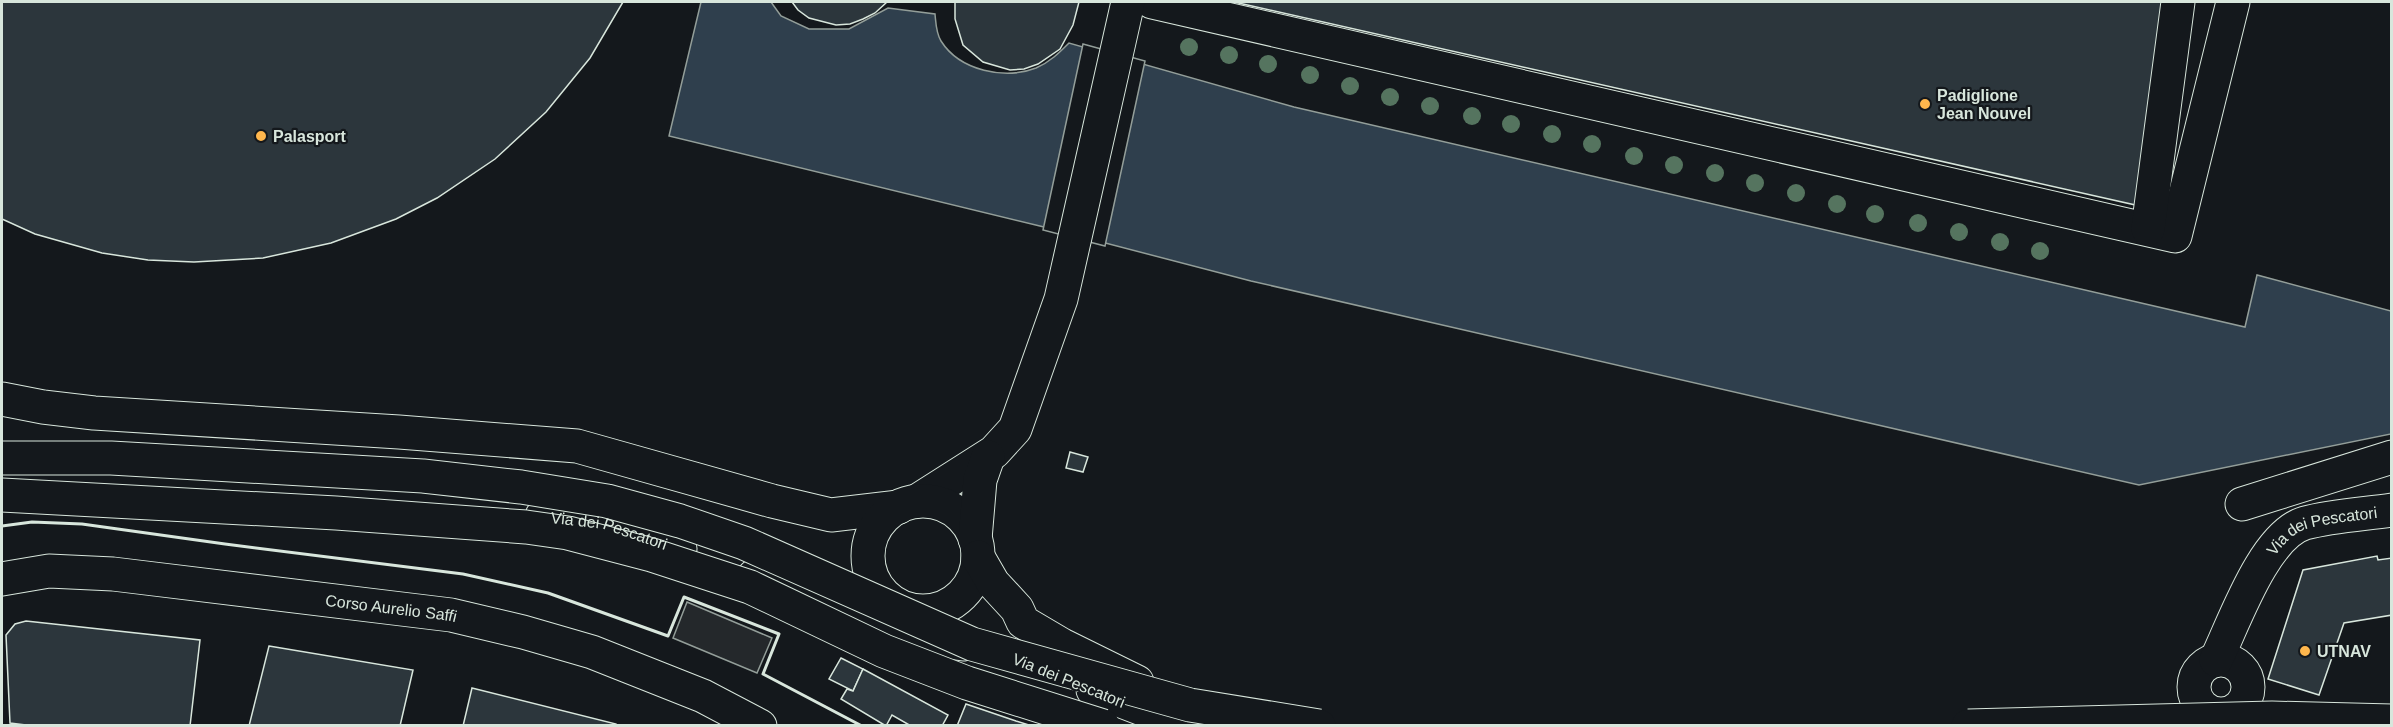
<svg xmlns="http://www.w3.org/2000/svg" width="2393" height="727" font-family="Helvetica,sans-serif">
	<rect width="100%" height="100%" fill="#14181c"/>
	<!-- parking -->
	<polygon fill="#24282b" stroke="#939e99" stroke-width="1.5" points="687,602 772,638 757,673 673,638"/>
	<!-- water -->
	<path fill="#2f3f4d" stroke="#939e99" stroke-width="1.5" d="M701,2H771L781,16L809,29H849L888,8L935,14C936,24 936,33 941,41C960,71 1005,80 1036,68C1050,62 1059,53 1069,43L1294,107L2245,327L2257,275L2391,311V434L2139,485L1251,281L1044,227L669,136Z"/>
	<!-- pier -->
	<polygon fill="#14181c" stroke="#939e99" stroke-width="1.5" points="1083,44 1145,61 1105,246 1043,230"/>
	<!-- building -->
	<g fill="#2c363c" stroke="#d8e6dc" stroke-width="1.5">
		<polygon points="2,2 623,2 590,58 546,112 495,159 437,198 396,219 331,243 263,258 194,262 148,260 102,253 35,234 2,219"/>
		<polygon points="792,2 887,2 875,13 863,19 850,24 836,25 809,18 798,10"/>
		<polygon points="955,2 1079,2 1073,25 1060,49 1038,64 1024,69 1010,70 983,62 963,45 955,19"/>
		<polygon points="1234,2 2187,2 2140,206"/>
		<polygon points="1070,452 1088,457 1083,472 1066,468"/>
		<polygon points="2377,556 2378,560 2392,558 2392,615 2344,623 2319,695 2268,679 2303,570"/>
		<polygon points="26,621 200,640 190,726 34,726 10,723 6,635 15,624"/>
		<polygon points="269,646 413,670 400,726 249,726"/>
		<polygon points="841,658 863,669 853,691 829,679"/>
		<polygon points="863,669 948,715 942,726 911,726 892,715 886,726 841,699 847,689 853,691"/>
		<polygon points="472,688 616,724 616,726 463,726"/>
		<polygon points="966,704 1016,721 1032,726 957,726"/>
	</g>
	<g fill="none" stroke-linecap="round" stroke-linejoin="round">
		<defs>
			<g id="minor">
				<polyline points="1152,2 2175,236 2233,2"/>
				<polyline points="2148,229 2178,2"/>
				<polyline points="2,399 43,407 94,413 399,432 577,446 772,501 831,515 899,507"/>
				<polyline points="917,501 994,452 1015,429 1061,299 1128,2"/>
				<circle cx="923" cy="556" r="55"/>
				<polyline points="2242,504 2392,457"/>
				<path id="s1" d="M542,516L605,523L680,549"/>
				<polyline points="975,539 980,480 988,457"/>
				<polyline points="978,557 993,583 1017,609 1023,622 1062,645 1137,682"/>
				<polyline points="754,576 824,601 903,636 963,644"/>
				<circle cx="2221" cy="687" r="27"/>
				<path id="s2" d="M2216,660C2234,623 2264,535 2305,523C2331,516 2364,514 2392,510"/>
				<polyline points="1093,690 1186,726"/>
			</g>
			<g id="major">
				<path id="s3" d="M2,579L49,571L113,574L451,615L523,632L592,652L703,696L760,726"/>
			</g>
		</defs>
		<!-- minor casing -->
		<use href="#minor" stroke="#d8e6dc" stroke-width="35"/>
		<!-- major casing -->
		<use href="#major" stroke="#d8e6dc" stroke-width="35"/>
		<!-- minor -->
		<use href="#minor" stroke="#14181c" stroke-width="33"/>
		<!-- major -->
		<use href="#major" stroke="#14181c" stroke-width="33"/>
		<defs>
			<g id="highway-bridge">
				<polyline points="2,458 111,458 423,476 521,487 607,501 680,521 744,543 972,644 1190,705 1319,726"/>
				<polyline points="2,495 336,513 526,527 568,533 652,555 750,587 884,651 967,683 1103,726"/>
				<polyline points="1968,726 2272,718 2392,721"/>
			</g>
		</defs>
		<!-- highway-bridge casing -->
		<use href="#highway-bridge" stroke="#d8e6dc" stroke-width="35" stroke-linecap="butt"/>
		<!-- highway-bridge -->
		<use href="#highway-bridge" stroke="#14181c" stroke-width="33"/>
		<!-- wall -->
		<polyline stroke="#d8e6dc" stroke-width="3" points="2,526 32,522 82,524 225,544 463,574 548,593 668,636 684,597 779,634 763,674 862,726"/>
	</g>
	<!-- trees -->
	<g fill="#55745f">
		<circle cx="1189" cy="47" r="9"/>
		<circle cx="1229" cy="55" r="9"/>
		<circle cx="1268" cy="64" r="9"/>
		<circle cx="1310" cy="75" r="9"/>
		<circle cx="1350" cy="86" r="9"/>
		<circle cx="1390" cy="97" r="9"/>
		<circle cx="1430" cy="106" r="9"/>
		<circle cx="1472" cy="116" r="9"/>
		<circle cx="1511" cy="124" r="9"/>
		<circle cx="1552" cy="134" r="9"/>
		<circle cx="1592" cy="144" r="9"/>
		<circle cx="1634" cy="156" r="9"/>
		<circle cx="1674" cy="165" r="9"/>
		<circle cx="1715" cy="173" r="9"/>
		<circle cx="1755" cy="183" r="9"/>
		<circle cx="1796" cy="193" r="9"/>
		<circle cx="1837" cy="204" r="9"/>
		<circle cx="1875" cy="214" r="9"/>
		<circle cx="1918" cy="223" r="9"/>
		<circle cx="1959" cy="232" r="9"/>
		<circle cx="2000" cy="242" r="9"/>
		<circle cx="2040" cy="251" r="9"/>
	</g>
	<!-- markers -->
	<g fill="#ffb74d" stroke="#14181c" stroke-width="2">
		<circle cx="1925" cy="104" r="6"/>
		<circle cx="261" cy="136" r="6"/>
		<circle cx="2305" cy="651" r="6"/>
	</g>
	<g text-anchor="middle" stroke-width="4.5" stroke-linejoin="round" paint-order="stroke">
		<!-- poi labels -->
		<g font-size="16" font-weight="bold" fill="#d8e6dc" stroke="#14181c" text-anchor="start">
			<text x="1937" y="101">Padiglione<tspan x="1937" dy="18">Jean Nouvel</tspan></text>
			<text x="273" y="142">Palasport</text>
			<text x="2317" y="657">UTNAV</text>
		</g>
		<!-- street labels -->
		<g font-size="16" fill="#d8e6dc" stroke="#14181c">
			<text dy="6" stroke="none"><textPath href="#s1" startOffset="69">Via dei Pescatori</textPath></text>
			<text dy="6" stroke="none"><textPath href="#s2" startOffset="180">Via dei Pescatori</textPath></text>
			<text dy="6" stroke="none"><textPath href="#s3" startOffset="392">Corso Aurelio Saffi</textPath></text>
			<text transform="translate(1069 680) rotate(22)" y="6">Via dei Pescatori</text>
		</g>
	</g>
	<!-- border -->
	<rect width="2393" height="727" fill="none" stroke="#d8e6dc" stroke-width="6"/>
</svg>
